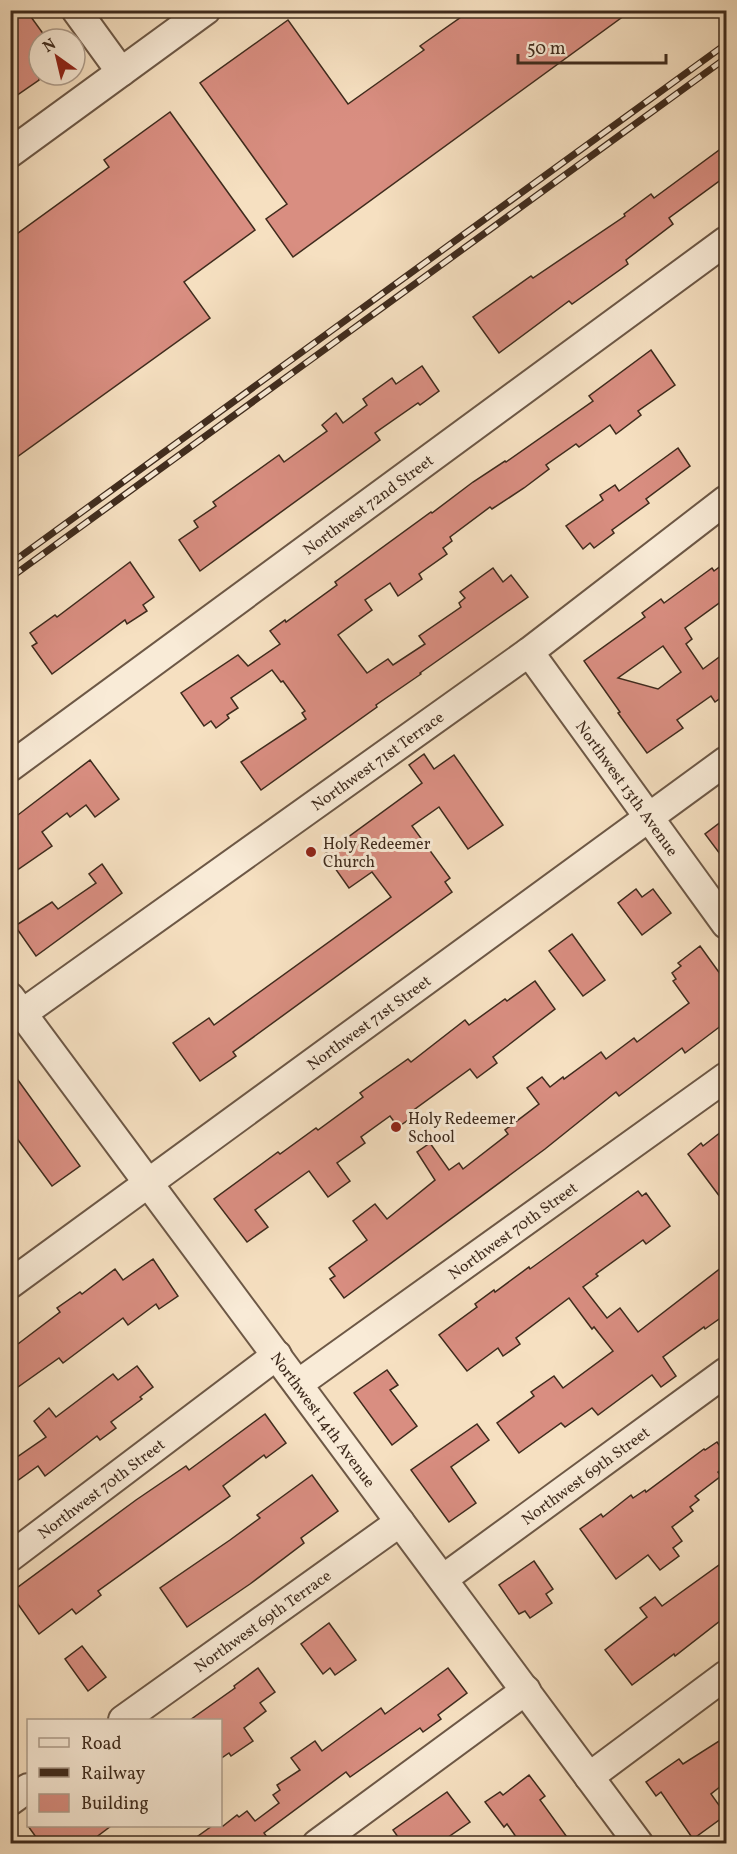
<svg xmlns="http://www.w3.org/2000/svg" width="737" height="1854" font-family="Vollkorn,serif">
	<rect width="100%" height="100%" fill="#f6e0c1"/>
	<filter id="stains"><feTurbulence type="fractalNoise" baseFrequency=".00333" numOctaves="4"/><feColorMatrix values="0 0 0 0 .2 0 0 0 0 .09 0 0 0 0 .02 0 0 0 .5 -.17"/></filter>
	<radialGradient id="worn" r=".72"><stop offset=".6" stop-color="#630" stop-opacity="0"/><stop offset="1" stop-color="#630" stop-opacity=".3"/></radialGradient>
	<!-- building -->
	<g fill="#d98e81" stroke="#3f2b1d" stroke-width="1.5" fill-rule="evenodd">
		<polygon points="10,10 26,10 47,39 39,39 39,80 10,100"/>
		<polygon points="456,10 632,10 293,257 266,219 287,204 200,83 288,20 348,104 424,50 420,46 461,17"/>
		<polygon points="170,112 255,230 184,282 210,318 10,462 10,239 109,167 104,160"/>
		<polygon points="726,145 726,176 669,218 673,224 626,260 628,264 572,304 569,301 499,353 473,317 531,276 533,278 625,216 624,214 651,194 654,198"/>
		<polygon points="651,350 675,385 638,411 641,415 616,434 610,425 579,447 576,444 546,465 549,469 524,488 492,509 490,507 450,537 452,541 443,548 447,554 419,574 422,579 398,596 390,583 365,600 372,610 338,635 367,673 388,659 393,665 425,644 419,636 461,607 459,603 465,598 460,592 493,568 503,582 511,575 528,597 420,673 421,674 376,705 377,707 261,790 241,762 306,719 302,713 305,711 283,681 281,682 272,670 231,698 238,708 227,715 229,718 216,728 211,721 204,726 181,693 238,655 248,666 280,644 270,631 285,620 286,622 337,585 335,582 431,512 432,513 473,482 505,461 506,462 593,401 589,396"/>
		<polygon points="422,366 439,391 420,405 418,403 375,433 380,440 200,571 179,540 198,527 194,521 216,506 213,502 279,455 284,462 327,431 322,425 336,413 343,423 367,405 363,399 392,378 396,384"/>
		<polygon points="678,448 690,466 646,499 649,503 612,530 614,533 594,548 590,543 583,549 566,526 603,500 600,495 615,485 619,491"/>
		<polygon points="130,562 154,597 143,605 147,611 127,624 125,620 52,674 32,646 37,643 30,633 55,615 57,617"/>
		<path d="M726,562V598L685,628L692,639L686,644L703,669L726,652V694L715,702L711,696L677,720L683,728L647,753L618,713L620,712L584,661L645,617L642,613L661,599L664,603L712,568L714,571ZM663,646L681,672L658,689L618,678Z"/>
		<polygon points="424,754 434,769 454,755 503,825 468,849 439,807 412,826 450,878 445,882 452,892 233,1052 236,1056 200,1081 173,1043 209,1018 214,1025 391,897 372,872 349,888 325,854 422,783 409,765"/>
		<polygon points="90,760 119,799 95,817 86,805 70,817 67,813 42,832 52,846 10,875 10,821"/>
		<polygon points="726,818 726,862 705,834"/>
		<polygon points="102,864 122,893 36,956 15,926 52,902 58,909 96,883 89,874"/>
		<polygon points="636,889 642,897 653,889 671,913 642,935 618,903"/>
		<polygon points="572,934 605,980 583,996 549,951"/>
		<polygon points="700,946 726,982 726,1022 685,1053 682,1048 619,1096 616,1092 545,1149 344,1298 330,1279 335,1276 329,1268 367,1240 353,1221 375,1204 387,1219 435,1180 417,1152 430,1143 449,1170 459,1163 463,1169 508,1134 505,1130 539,1104 527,1088 542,1077 550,1087 563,1077 564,1079 601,1052 606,1059 634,1038 637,1042 689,1003 673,981 676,979 672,973 681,966 678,963"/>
		<polygon points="535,981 555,1009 493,1057 497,1063 477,1078 470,1069 411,1112 414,1116 398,1127 390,1116 361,1137 365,1143 337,1163 350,1181 328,1197 309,1171 255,1210 268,1227 247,1242 214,1199 278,1152 280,1154 316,1128 318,1130 363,1097 360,1093 408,1059 411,1062 465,1020 469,1025 505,999 507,1001"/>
		<polygon points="10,1069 80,1166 52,1186 10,1129"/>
		<polygon points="726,1128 726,1205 688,1154 701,1143 703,1146"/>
		<polygon points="638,1191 642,1196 646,1193 670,1226 646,1244 643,1240 596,1274 598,1276 583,1287 607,1318 620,1308 638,1332 726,1264 726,1314 705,1329 704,1327 663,1357 676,1376 661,1387 652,1375 598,1415 592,1408 565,1427 561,1423 519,1453 497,1423 534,1396 531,1392 554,1376 563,1388 613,1351 594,1327 592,1329 569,1298 516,1338 520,1344 503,1356 498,1348 467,1371 439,1335 477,1307 475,1304 494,1290 495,1292 529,1267 530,1269"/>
		<polygon points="153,1259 178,1296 159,1309 156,1304 128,1325 123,1318 63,1363 59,1358 18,1387 10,1377 10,1350 60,1312 57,1308 80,1292 82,1294 115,1269 123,1280"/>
		<polygon points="137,1366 153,1387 140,1397 142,1399 111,1422 116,1428 100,1440 97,1436 45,1476 38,1466 10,1486 10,1462 46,1437 34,1421 49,1408 56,1417 113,1374 118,1380"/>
		<polygon points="387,1370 398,1385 390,1390 417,1426 392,1445 354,1393"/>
		<polygon points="265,1414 286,1443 266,1458 264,1455 223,1486 230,1496 98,1591 101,1595 76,1614 72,1609 39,1634 10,1593 136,1500 186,1466 189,1470"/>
		<polygon points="477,1424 489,1440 451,1467 476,1503 449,1522 411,1470"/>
		<polygon points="717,1442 726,1455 726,1465 718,1472 721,1476 695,1496 699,1500 690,1507 693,1511 672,1527 682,1541 673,1548 679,1556 660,1570 648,1555 616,1579 580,1529 601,1514 603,1517 631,1495 633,1498 645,1490 646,1492 704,1449 705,1450"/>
		<polygon points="312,1475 338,1511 301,1538 304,1543 250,1584 187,1627 160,1588 230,1540 260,1518 257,1515"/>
		<polygon points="726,1560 726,1609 722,1612 725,1617 675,1656 674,1654 632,1685 605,1650 647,1617 640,1608 655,1597 662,1606"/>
		<polygon points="534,1561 553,1589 546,1594 552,1603 530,1618 525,1611 519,1614 499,1585"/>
		<polygon points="329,1623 356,1660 335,1675 330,1668 323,1674 301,1644"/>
		<polygon points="82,1646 106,1677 88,1691 65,1659"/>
		<polygon points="258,1668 275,1692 260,1703 266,1711 244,1728 253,1741 231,1756 229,1753 220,1759 220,1720 190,1720 235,1688 234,1686"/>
		<polygon points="448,1668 467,1693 438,1715 441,1719 423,1732 420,1728 350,1777 346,1772 264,1833 272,1844 187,1844 212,1826 223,1826 237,1815 239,1817 247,1811 255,1821 279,1803 273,1795 280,1790 277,1785 300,1770 291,1758 315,1741 322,1751 381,1708 385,1714"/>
		<polygon points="719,1741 726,1753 726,1782 711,1794 726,1815 693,1839 661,1792 656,1796 646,1782 679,1759 683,1764"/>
		<polygon points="529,1775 545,1796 540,1800 572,1844 521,1844 507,1824 504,1827 485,1802 500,1792 503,1795"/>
		<polygon points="447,1792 470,1822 438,1844 403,1844 393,1830"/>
		<polygon points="28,1826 111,1826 87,1844 41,1844"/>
	</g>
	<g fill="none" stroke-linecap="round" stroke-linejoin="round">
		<defs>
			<g id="minor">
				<polyline points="76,10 121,72"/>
				<polyline points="10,153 206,10"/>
				<path id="s1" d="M529,652L726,924"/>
				<path id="s2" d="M10,767L726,241"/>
				<path id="s3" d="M10,997L639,1844"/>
				<path id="s4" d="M23,1013L529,652L726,500"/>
				<path id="s5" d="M10,1284L726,761"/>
				<path id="s6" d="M298,1384L726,1077"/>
				<path id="s7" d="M10,1557L277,1355"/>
				<path id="s8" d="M443,1579L726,1372"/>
				<path id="s9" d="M123,1720L400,1522"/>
				<polyline points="589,1777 726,1675"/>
				<polyline points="10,1801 28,1788"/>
				<polyline points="317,1844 526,1690"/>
			</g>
		</defs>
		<!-- minor casing -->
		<use href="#minor" stroke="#6d5846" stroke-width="32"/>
		<!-- minor -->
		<use href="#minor" stroke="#f9ebd7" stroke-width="28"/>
		<defs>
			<g id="rail">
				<polyline points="10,564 726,44"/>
				<polyline points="10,578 726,58"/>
			</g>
		</defs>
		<!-- rail casing -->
		<use href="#rail" stroke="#3f2b1d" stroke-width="7"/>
		<!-- rail -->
		<use href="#rail" stroke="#f9ebd7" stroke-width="4.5" stroke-dasharray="14" stroke-linecap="butt"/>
	</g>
	<!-- markers -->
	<g fill="#8f2418" stroke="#f9ebd7" stroke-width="2">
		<circle cx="311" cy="852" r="6"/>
		<circle cx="396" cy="1127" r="6"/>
	</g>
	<g text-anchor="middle" stroke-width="6" stroke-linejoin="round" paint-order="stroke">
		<!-- street labels -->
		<g font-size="16" fill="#3f2b1d" stroke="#f9ebd7">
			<text dy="6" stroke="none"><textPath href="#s2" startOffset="444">Northwest 72nd Street</textPath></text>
			<text dy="6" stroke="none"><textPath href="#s4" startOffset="435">Northwest 71st Terrace</textPath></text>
			<text dy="6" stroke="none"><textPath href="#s1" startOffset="168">Northwest 13th Avenue</textPath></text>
			<text dy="6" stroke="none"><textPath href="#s5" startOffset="444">Northwest 71st Street</textPath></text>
			<text dy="6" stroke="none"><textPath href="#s6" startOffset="264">Northwest 70th Street</textPath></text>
			<text dy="6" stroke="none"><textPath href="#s3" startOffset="526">Northwest 14th Avenue</textPath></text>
			<text dy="6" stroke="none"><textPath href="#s8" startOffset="176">Northwest 69th Street</textPath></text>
			<text dy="6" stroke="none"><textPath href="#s7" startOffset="114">Northwest 70th Street</textPath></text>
			<text dy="6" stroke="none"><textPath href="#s9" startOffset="171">Northwest 69th Terrace</textPath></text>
		</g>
		<!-- poi labels -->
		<g font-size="16" fill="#3f2b1d" stroke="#f9ebd7" text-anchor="start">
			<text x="323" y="849">Holy Redeemer<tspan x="323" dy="18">Church</tspan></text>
			<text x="408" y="1124">Holy Redeemer<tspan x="408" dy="18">School</tspan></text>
		</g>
	</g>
	<!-- margin -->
	<rect width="737" height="1854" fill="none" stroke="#f6e0c1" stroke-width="36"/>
	<rect x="12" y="12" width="713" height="1830" fill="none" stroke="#3f2b1d" stroke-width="3"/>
	<rect x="18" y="18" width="701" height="1818" fill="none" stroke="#3f2b1d" stroke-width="1.5"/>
	<!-- legend -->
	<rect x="27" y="1719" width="195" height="108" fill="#f9ebd7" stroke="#af9e8d" stroke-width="1.5"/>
	<rect x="39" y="1738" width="30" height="9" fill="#f9ebd7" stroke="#af9e8d" stroke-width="1.5"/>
	<text x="81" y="1749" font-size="18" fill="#3f2b1d">Road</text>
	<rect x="39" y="1768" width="30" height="9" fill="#3f2b1d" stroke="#af9e8d" stroke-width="1.5"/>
	<text x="81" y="1779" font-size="18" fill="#3f2b1d">Railway</text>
	<rect x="39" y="1794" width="30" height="18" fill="#d98e81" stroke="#af9e8d" stroke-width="1.5"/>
	<text x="81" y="1809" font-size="18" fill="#3f2b1d">Building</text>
	<!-- north arrow -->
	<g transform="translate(57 57) rotate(326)"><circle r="28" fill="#f9ebd7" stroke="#af9e8d" stroke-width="1.5"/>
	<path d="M0-4.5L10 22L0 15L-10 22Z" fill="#8f2418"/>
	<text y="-9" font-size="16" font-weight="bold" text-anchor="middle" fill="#3f2b1d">N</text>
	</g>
	<!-- scale -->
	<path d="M518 54v9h148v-9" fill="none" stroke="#3f2b1d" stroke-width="3"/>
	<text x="527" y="54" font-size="18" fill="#3f2b1d" stroke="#f9ebd7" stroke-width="4.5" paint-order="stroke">50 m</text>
	<rect width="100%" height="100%" filter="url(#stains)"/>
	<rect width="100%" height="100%" fill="url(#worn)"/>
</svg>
